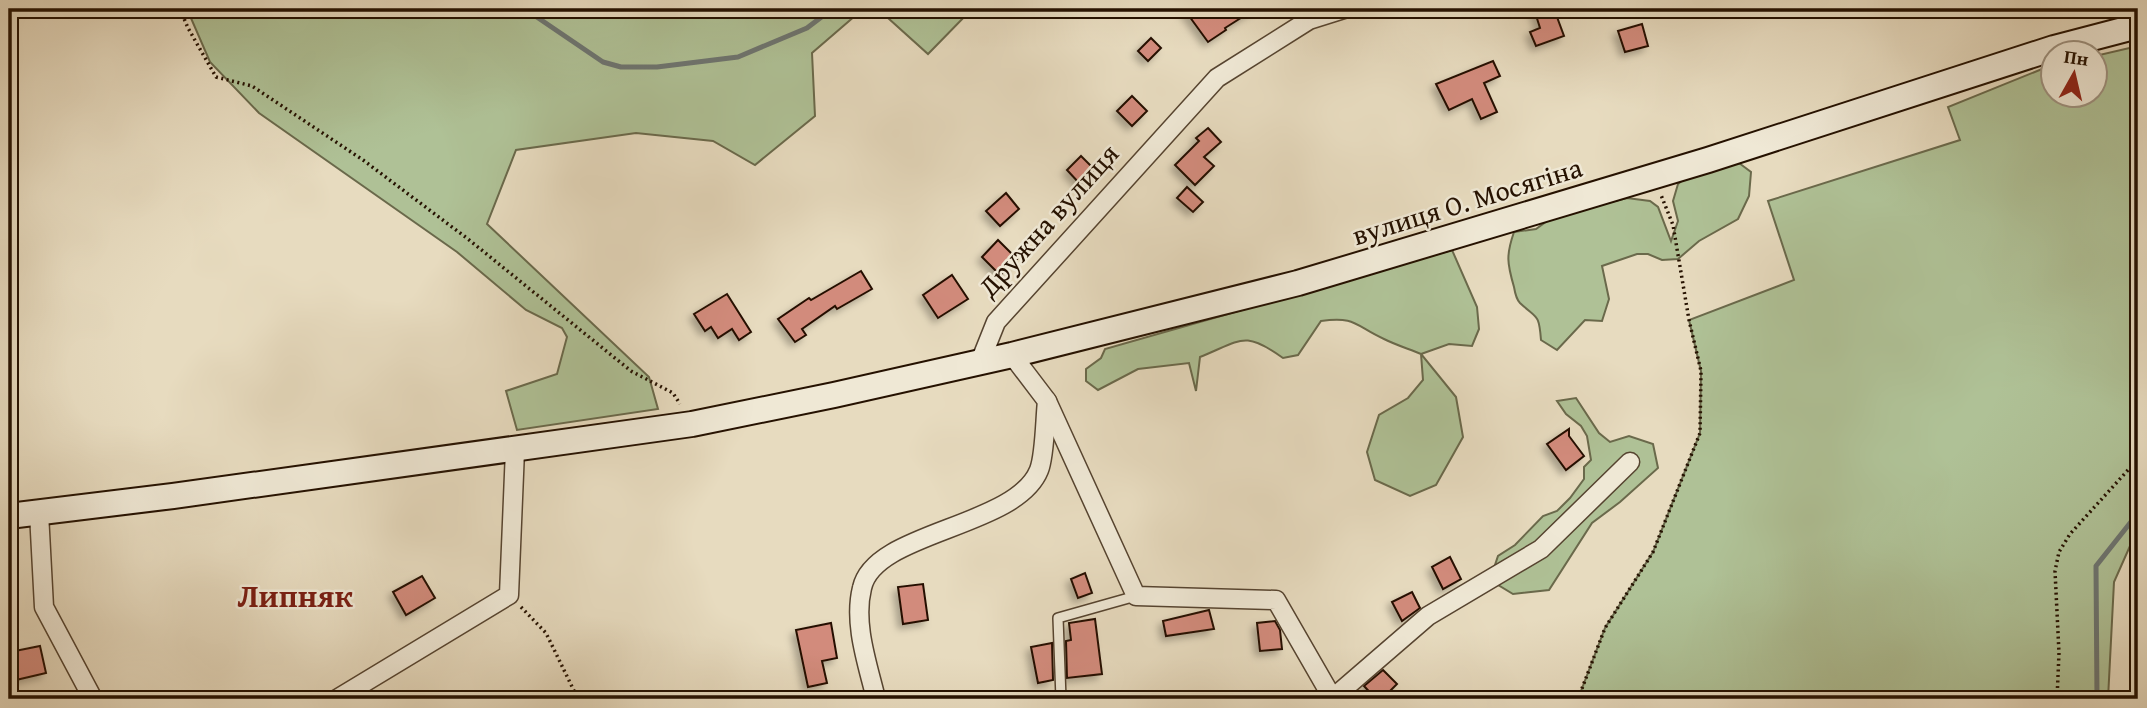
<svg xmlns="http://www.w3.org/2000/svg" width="2147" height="708" font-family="'Gentium Book Plus',serif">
	<defs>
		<filter id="shadow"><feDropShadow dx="-4.5" dy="4.5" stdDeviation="3.5" flood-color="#0004"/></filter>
	</defs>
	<rect width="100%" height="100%" fill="#e7dbbf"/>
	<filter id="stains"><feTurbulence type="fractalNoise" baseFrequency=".00286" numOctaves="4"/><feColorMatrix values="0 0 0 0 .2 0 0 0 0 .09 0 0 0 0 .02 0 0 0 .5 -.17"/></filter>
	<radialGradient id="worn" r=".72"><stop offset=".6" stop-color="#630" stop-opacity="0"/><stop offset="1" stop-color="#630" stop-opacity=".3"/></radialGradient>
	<!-- green -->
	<g fill="#afc196" stroke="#6a694b" stroke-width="2">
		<polygon points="187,9 863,9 812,53 815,116 755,165 713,141 636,133 516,150 487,224 649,377 658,409 517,430 506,391 557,374 567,337 562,328 526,310 457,252 259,113 210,62"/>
		<polygon points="878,9 972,9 928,54"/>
		<polygon points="2138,46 2138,528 2114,582 2108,699 1578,699 1605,628 1653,552 1700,433 1701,371 1689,320 1794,280 1768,201 1960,140 1948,107 2047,67 2052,66 2052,94 2094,94 2095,56"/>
		<path d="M1735,160L1751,172L1749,196L1738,219L1699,241L1678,259L1662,260L1648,254H1637L1602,266L1609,299L1602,321L1585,320L1557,350L1541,340C1539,313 1537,319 1520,303C1516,299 1515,293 1514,287C1507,263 1506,255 1514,232L1536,229L1554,216L1627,198L1650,201L1658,207L1671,241L1678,221L1673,201L1678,184L1691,173Z"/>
		<path d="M1452,250L1477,307L1479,329L1472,346L1449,344L1421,354L1456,397L1463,437L1436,485L1410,496L1375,480L1367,452L1379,415L1408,398L1423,380L1421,354C1409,349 1396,345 1384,339C1355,326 1356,316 1321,321L1298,355L1283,358C1244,330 1242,340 1200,357L1196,391L1189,363L1138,369L1098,390L1086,381V369L1101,358L1105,349Z"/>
		<polygon points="1576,398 1599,433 1610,442 1629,436 1653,444 1658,468 1620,502 1592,523 1549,590 1513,594 1490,580 1498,556 1515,545 1543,516 1557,511 1570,498 1584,479 1584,467 1591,460 1587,436 1581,426 1566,414 1557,401"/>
	</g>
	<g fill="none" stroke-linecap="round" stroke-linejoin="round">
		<!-- stream -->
		<g stroke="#6d7571" stroke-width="5">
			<polyline points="525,9 603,62 621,67 657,67 738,57 807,28 832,9"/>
			<polyline points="2097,699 2096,566 2138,513"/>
		</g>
	</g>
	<!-- building -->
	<g fill="#d28b7b" stroke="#251100" stroke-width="2" filter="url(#shadow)">
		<polygon points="1184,9 1255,9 1225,28 1226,30 1208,42"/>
		<polygon points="1534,9 1554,9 1564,36 1536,46 1530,32 1540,28"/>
		<polygon points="1642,24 1648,46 1625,52 1618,31"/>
		<polygon points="1151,38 1161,48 1148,61 1138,51"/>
		<polygon points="1493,61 1500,76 1484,83 1497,112 1481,119 1472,99 1449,110 1436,84"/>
		<polygon points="1132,96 1147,111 1132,126 1117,111"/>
		<polygon points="1208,128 1221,142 1204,157 1214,166 1195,185 1175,165 1199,141 1196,138"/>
		<polygon points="1081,156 1095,170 1080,184 1067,170"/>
		<polygon points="1187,187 1203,202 1193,212 1177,198"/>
		<polygon points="1006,193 1019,209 1000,226 986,211"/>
		<polygon points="998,240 1017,259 1000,275 982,257"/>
		<polygon points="861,271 872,289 837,309 835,306 802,329 806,335 795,342 778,319 809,298 811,300"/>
		<polygon points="952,275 968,299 938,318 923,295"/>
		<polygon points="727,294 751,332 739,340 732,329 718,338 711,327 705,331 694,314"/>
		<polygon points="1569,429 1569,436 1584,456 1566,470 1547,444"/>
		<polygon points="1450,557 1461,579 1443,589 1432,567"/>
		<polygon points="1085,573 1092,593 1078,598 1071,579"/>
		<polygon points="422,576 435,598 406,615 393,592"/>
		<polygon points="923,584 928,620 903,624 898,587"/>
		<polygon points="1412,592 1420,608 1402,621 1392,602"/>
		<polygon points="1209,610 1214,629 1166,636 1163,621"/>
		<polygon points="1095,619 1102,674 1067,678 1066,641 1071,640 1069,623"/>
		<polygon points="1275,621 1280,630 1282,649 1260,651 1257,623"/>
		<polygon points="831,623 837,658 822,661 827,683 808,687 796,630"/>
		<polygon points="1052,643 1053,680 1038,683 1031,647"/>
		<polygon points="40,646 46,673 16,680 10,652"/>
		<polygon points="1383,670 1397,684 1382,699 1376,699 1364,686"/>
	</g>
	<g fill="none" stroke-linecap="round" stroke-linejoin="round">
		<defs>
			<polyline id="lane" points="1061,699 1058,618 1136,596"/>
			<g id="street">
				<polyline points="980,362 996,322 1217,78 1309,20 1344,9"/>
				<polyline points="1047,401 1136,596 1276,600 1333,699"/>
				<polyline points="39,513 44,607 93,699"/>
				<polyline points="1333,698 1428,616 1541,549 1630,462"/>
				<polyline points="337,699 509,595 515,450"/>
				<path d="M876,699C868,665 853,624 862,588C874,531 1016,528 1039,470C1045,455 1045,419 1047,401L1012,355"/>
			</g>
			<polyline id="secondary" points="9,516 173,496 692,424 834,395 1012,355 1298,283 1708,160 2054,48 2138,26"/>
		</defs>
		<!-- lane casing -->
		<use href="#lane" stroke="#564430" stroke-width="12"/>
		<!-- street casing -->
		<use href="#street" stroke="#564430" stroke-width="21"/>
		<!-- secondary casing -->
		<use href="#secondary" stroke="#251100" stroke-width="28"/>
		<!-- path -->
		<g stroke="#251100" stroke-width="3.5" stroke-dasharray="2 3.5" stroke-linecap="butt">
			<polyline points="180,9 188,28 216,77 252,86 363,160 468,239 631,371 673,393 680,404"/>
			<polyline points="521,607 546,633 578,699"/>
			<polyline points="1578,699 1605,628 1653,552 1700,433 1701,371 1689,320 1673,225 1661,195"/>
			<polyline points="2057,699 2059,653 2055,571 2059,552 2070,534 2138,459"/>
		</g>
		<!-- lane -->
		<use href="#lane" stroke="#efe8d5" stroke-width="9"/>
		<!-- street -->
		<use href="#street" stroke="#efe8d5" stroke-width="18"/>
		<!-- secondary -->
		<use href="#secondary" stroke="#efe8d5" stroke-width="24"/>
	</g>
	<g text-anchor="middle" stroke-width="5" stroke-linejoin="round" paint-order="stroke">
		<!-- street labels -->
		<g font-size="28" fill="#251100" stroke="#efe8d5">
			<text transform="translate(1467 201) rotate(-17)" y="10">вулиця О. Мосягіна</text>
			<text transform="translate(1048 220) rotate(-48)" y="10">Дружна вулиця</text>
		</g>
		<!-- quarter labels -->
		<g font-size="32" font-weight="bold" fill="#7a1f14" stroke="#efe8d5">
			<text x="295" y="607">Липняк</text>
		</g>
	</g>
	<!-- margin -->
	<rect width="2147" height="708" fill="none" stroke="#e7dbbf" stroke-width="35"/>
	<rect x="10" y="10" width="2126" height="687" fill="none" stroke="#251100" stroke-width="3.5"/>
	<rect x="18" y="18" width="2112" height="673" fill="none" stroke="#251100" stroke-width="2"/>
	<!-- north arrow -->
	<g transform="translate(2074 74) rotate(8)"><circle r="33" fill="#efe8d5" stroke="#9e9280" stroke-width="2"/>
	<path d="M0-5L12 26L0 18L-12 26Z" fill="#8f2418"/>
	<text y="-10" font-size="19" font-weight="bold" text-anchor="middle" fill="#251100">Пн</text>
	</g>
	<rect width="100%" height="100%" filter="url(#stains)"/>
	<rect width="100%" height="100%" fill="url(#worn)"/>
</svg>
